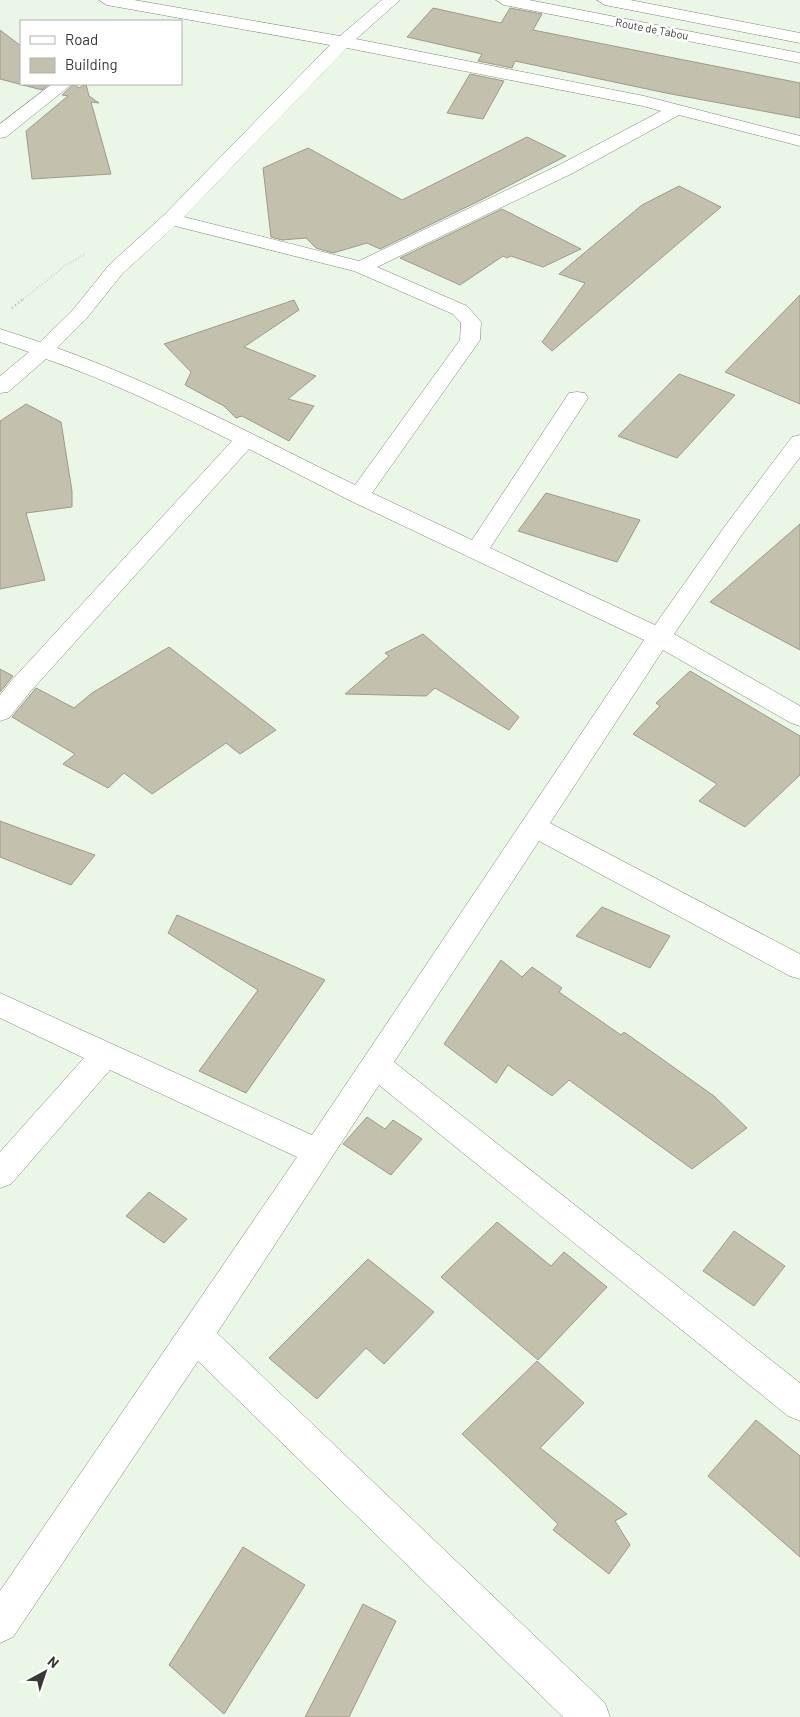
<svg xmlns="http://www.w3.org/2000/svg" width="800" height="1717" font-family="Barlow,sans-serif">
	<rect width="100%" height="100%" fill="#ebf7e6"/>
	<!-- building -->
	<g fill="#c3c1ae" stroke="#9d9a88">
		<polygon points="433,8 501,23 510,8 542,14 533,30 800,83 800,118 666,93 515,61 512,68 478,61 482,54 407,37"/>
		<polygon points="0,30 21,46 21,84 49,84 42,90 0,79"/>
		<polygon points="470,74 504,81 483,119 447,113"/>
		<polygon points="74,84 79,88 86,84 89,96 99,103 91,102 111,174 32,179 26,131 68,96 62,95"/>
		<polygon points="527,137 566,156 483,199 380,249 367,243 333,253 316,248 306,238 282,240 271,237 263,168 308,148 402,200"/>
		<polygon points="679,186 721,207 552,351 542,342 585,283 559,274 642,205"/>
		<polygon points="502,209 581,249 543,267 511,256 507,258 503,256 460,285 400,258"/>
		<polygon points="800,295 800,404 725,372"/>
		<polygon points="294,300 299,310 244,347 316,376 288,399 314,406 289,441 242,416 236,418 224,406 185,385 191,372 164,344"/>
		<polygon points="679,374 735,395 677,458 618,436"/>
		<polygon points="26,404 61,422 72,491 72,507 26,513 45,580 0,589 0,421"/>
		<polygon points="546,493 640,520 617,562 518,531"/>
		<polygon points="800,524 800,650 710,602"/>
		<polygon points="423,634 519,717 509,730 435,688 426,696 345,694 389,656 385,653"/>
		<polygon points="169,647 276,730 240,754 226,743 152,794 124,773 108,788 63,764 75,754 12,717 36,688 74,708 92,693"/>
		<polygon points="0,669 13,676 0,692"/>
		<polygon points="690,671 800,736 800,775 745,827 699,801 717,784 633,734 660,706 656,703"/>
		<polygon points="0,821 27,831 95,855 71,885 0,857"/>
		<polygon points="602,907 670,936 650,968 576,936"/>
		<polygon points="177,915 325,980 246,1093 199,1071 258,990 168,933"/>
		<polygon points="501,960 522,977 532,967 562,988 559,992 621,1035 624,1032 714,1096 747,1128 692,1169 569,1080 552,1096 508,1065 496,1083 444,1044"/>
		<polygon points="367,1117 385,1129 393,1120 422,1139 391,1175 343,1144"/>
		<polygon points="149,1192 187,1219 164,1243 126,1216"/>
		<polygon points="497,1222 551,1266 564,1252 607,1287 538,1360 441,1277"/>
		<polygon points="734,1231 785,1266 754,1306 703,1271"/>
		<polygon points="368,1259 434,1312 384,1364 366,1348 317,1399 269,1358"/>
		<polygon points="537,1361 584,1403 540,1448 627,1514 615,1521 630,1545 609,1574 553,1530 558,1524 462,1434"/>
		<polygon points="756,1420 800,1456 800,1557 708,1476"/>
		<polygon points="243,1547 305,1585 224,1714 169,1665"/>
		<polygon points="363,1604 396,1621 349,1717 305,1717"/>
	</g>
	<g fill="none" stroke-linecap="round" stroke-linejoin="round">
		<defs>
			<g id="minor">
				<path d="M99,0H134L340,36L382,0H400L356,39L644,96L800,136V146L679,115L573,173L377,267L467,306L481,322L480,340L372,493L472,540L569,393L577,392L585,393L588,398L490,548L655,625L725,526L792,437L800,435V457L741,536L674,634L800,706V726L791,723L663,650L550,823L800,954V979L790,976L539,841L394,1062L800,1383V1421L788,1416L379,1085L217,1333L605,1703L610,1717H563L198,1361L13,1637L0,1643V1591L297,1157L110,1070L11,1184L0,1188V1152L84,1058L0,1018V993L312,1135L644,640L351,501L249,449L30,692L9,718L0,721V695L12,680L232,441C172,411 110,381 46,359L8,392L0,393V376L29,352L0,342V329L40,342L72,311L109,265L164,215L330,45L107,5ZM347,48L643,106L661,111L559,165L359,261L184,217ZM175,226L354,271L453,314L461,323L460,340L355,485C257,437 161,385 57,348L86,319L123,273Z"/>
				<polygon points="52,84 72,84 6,137 0,138 0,124"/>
			</g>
			<g id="primary">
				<polygon points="496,0 529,0 800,53 800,63 504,5"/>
				<polygon points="597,0 630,0 800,33 800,43 605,5"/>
			</g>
		</defs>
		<!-- minor casing -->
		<use href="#minor" stroke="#7c8778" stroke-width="1"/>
		<!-- primary casing -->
		<use href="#primary" stroke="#7c8778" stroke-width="1"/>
		<!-- path-far1 -->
		<polyline stroke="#afb8ab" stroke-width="2" stroke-dasharray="0.5 2.5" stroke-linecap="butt" points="21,301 66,265 85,254"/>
		<!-- path -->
		<polyline stroke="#afb8ab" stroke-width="2.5" stroke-dasharray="1 3" stroke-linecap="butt" points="12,308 23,299"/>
		<!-- minor -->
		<use href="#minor" fill="#fff" fill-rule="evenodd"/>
		<!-- primary -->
		<use href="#primary" fill="#fff" fill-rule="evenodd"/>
	</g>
	<g text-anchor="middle" stroke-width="5" stroke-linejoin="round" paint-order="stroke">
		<!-- far-street labels -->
		<g font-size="11" fill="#363a34" stroke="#fff">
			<text transform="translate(652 29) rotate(11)" y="4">Route de Tabou</text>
		</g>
	</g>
	<!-- legend -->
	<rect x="20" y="20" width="162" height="65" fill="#ffffff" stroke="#afb0ae"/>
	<rect x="30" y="36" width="25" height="8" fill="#ffffff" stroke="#afb0ae"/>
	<text x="65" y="45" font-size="15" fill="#363a34">Road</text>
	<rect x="30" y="58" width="25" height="15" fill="#c3c1ae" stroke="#afb0ae"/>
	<text x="65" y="70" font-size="15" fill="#363a34">Building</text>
	<!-- north arrow -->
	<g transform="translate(45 1672) rotate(40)" stroke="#ffffff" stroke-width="4" paint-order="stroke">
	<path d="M0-4L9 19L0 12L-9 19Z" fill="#363a34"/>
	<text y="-8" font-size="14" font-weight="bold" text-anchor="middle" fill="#363a34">N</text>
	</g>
</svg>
